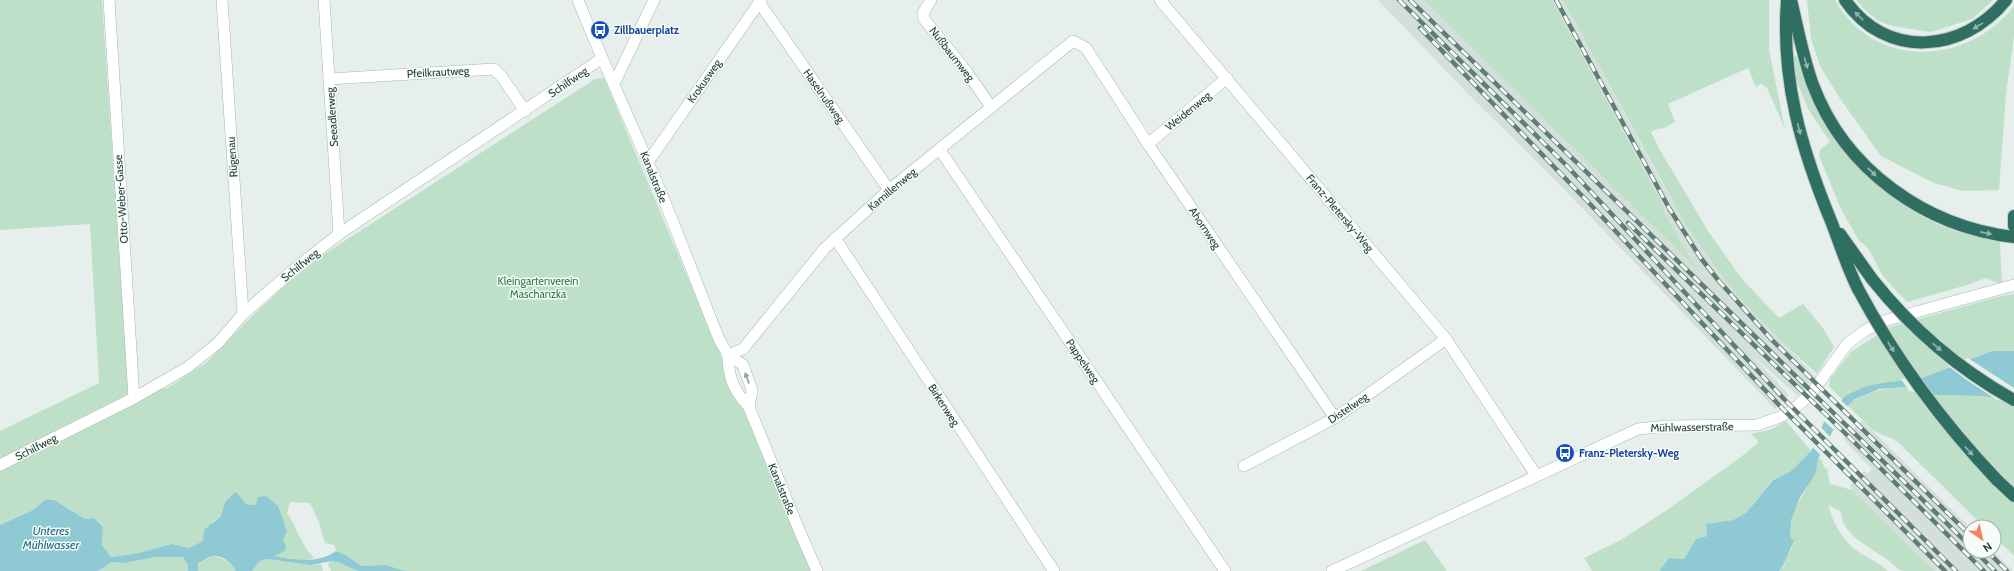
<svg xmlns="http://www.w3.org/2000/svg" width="2014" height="571" font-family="Cabin,sans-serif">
	<rect width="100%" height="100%" fill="#e6efeb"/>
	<!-- built -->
	<g fill="#d4dfda">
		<polygon points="1378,0 1423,0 1696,267 1665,214 1662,203 1552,0 1563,0 1667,192 1705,252 1749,308 1816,377 1798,396 1750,353 1789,395 1775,409 1565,190 1470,96"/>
		<polygon points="1862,420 1970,528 1970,551 1993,551 2013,571 1934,571 1852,490 1850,485 1864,471 1868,474 1872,469 1843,439"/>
	</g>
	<!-- green -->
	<g fill="#bfe0c8">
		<path d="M0,0H102L128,385L134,397L169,387L207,362L254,314L291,280L326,253L595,79L604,78L811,571H405L386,565L361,566L346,555L336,551L334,545L325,543L319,522L310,503L290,502L287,513C297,527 301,545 314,558L302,561L273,556L287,531L282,519L256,505L225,502L221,516L213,521L203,541L189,548L172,544L134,554L111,557L102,545L103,527L94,518L85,519L54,500H45L33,510L0,525V431L99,383L90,224L0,230Z"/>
		<polygon points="1423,0 1552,0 1662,203 1665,214 1697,269"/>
		<polygon points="1563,0 1769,0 1769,50 1785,129 1767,88 1761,84 1756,87 1748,68 1668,104 1675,122 1662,129 1660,128 1651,132 1660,150 1708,231 1742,279 1779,318 1803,304 1823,328 1834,347 1817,374 1784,344 1749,308 1726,281 1686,225"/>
		<path d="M1807,0H1835C1874,70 1968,66 2014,6V37L2006,94L1999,190L1963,191L1934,183L1881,156L1841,100L1820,66L1811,38Z"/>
		<polygon points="1856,0 1993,0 1972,19 1931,32 1892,26 1879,21 1867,12"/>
		<path d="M1798,56C1804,74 1808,92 1816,108C1843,163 1906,219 1967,234C1977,237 1989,238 2000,240L2002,285L1986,278L1967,285L1907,302C1899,293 1890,285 1883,276C1875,264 1872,248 1859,241L1841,209L1819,156L1820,150L1830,142L1808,109L1798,84L1796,83L1793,57Z"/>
		<polygon points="2014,294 2014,351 1992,351 1922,378 1882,383 1845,396 1842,399 1829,386 1830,379 1852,351 1890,327 2001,296"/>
		<path d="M1903,387L1934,395L1982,396L2014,400V556L1994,536V527H1984L1897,441L1874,431L1847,405C1865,392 1882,388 1903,387Z"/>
		<polygon points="1786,421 1811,451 1791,471 1772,480 1746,513 1733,520 1706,524 1707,536 1696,539 1684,559 1669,558 1659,571 1592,571 1584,558 1621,540 1670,508 1742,456 1759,442 1751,434 1772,429"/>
		<path d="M1818,459H1821L1825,469L1827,468L1830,484L1852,490L1934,571C1924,571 1912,571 1903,571C1897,570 1892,563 1888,560C1872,548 1842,536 1841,512L1828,505C1833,522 1843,543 1860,553C1870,559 1879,563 1888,571H1779L1783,567L1795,540L1792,541C1781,520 1807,492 1814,474C1816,469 1816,464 1818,459Z"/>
		<polygon points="1425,540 1447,571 1361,571"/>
		<path d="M214,556C223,559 233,561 236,571H198V563Z"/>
		<polygon points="156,557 183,557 188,565 188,571 98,571 112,562 125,563"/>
		<polygon points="267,559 310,565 321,564 323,571 252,571 260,561"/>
		<polygon points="332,561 340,563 358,571 331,571 328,564"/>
	</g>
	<!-- water -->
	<g fill="#8ec9d4">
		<path d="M1992,351H2014V400L1982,396L1934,395L1903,387L1879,389L1855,399L1845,408L1818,459L1816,472L1811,481L1800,497L1791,520L1790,536L1792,540L1795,539C1789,549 1787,562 1779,571H1659L1669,558L1684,559L1696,539L1707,536L1706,524L1733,520L1746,513L1773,480L1791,471L1811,451L1824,422L1845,396L1864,387L1882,383L1922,378Z"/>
		<path d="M236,492L246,504L256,505L258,497L266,496L278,506L287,531L283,540L286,546L285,551L274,556C295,560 318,564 336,551L346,555L361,566L386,565L405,571H358L340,563L332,561L310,565L267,559L260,561L252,571H236C233,563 222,555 213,556C208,557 203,561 198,563V571H188V565L183,557H156L125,563L112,562L98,571H0V525L33,510L45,500H54L85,519L94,518L103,527L102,545L111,557L134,554L172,544L189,548L203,541L204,530L221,516L225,502Z"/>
	</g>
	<!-- pier -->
	<g fill="#e6efeb">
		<polygon points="1968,358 2014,388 2014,402 1997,400 1968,381 1948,366"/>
		<polygon points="1919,376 1926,386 1935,397 1909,391 1901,379"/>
		<polygon points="1840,399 1848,407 1835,431 1823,420 1828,411"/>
		<polygon points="1820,426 1831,438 1822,456 1811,446"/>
	</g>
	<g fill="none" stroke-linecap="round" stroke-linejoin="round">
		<defs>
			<g id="minor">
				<polyline points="109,0 134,398"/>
				<polyline points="222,0 243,314"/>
				<polyline points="324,0 339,234"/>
				<path d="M578,0C600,56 626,111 650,167C675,224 696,282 719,339L728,355L743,365L752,390L749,407"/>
				<polyline points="931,0 923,13 924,19 967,72 991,107"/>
				<polyline points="1160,0 1446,339 1536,475"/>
				<polyline points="759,2 889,190"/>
				<polyline points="329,79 494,69 502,77 525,111"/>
				<polyline points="614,84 654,0"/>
				<polyline points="1148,144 1227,78"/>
				<polyline points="940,150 1225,571"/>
				<polyline points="648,162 761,0"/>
				<polyline points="835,238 1054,571"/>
				<polyline points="728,355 743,349 825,248 889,190 1073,41 1086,48 1148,144 1335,418"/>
				<path d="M728,355C728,377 734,391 749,407L799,530L817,571"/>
				<polyline points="0,465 134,398 188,367 218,343 243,314 292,271 339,234 601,59"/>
				<polyline points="1244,466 1335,418 1446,339"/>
				<polyline points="1332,571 1638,429 1668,426 1757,425 1780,417 1791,411 1811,394 1848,343 1866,330 1887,320 2014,285"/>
			</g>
			<g id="highway">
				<path d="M1787,0C1781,80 1801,148 1831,221C1840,244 1847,267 1858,289"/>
				<path d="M1791,0C1798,29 1803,58 1813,85C1845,170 1926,227 2014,237"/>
				<path d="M1845,0C1886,60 1963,53 2006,0"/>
				<polyline points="2014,216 2014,226"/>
				<polyline points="1840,234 1872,279"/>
				<polyline points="1997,480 2014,496"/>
			</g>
		</defs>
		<!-- minor casing -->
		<use href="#minor" stroke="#a8b8b2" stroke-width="12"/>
		<!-- highway casing -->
		<use href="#highway" stroke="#c2cac8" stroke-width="14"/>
		<!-- minor -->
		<use href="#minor" stroke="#fff" stroke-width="11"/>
		<!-- highway -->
		<use href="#highway" stroke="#2f6f62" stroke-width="12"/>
		<defs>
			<g id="rail">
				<polyline points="1399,0 1567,166 1784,399 1956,571"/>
				<polyline points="1410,0 1970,546"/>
				<polyline points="1556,0 1669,208 1700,257 1718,280 1772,340 1970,535"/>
				<polyline points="1420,28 1591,205 1779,405 1945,571"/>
				<polyline points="1628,223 1847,435 1984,571"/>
				<polyline points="1975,551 1995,571"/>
				<polyline points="1987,551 2007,571"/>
			</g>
		</defs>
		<!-- rail casing -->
		<use href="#rail" stroke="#5f7d75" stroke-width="4.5"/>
		<!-- rail -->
		<use href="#rail" stroke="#f7fbf9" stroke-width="3" stroke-dasharray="9" stroke-linecap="butt"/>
		<defs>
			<g id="highway-bridge">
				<path d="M1872,279C1911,328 1958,369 2014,400"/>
				<path d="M1858,289C1896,360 1942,422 1997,480"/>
			</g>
		</defs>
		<!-- highway-bridge casing -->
		<use href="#highway-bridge" stroke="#c2cac8" stroke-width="14" stroke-linecap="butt"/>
		<!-- highway-bridge -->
		<use href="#highway-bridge" stroke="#2f6f62" stroke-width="12"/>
	</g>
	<!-- one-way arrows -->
	<defs><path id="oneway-solid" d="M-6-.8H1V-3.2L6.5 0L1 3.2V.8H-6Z"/></defs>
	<g fill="#93b5ae">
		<use href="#oneway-solid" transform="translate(1859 16) rotate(-135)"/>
		<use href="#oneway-solid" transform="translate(1978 26) rotate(148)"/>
		<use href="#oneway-solid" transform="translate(1806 63) rotate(74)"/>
		<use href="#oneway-solid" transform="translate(1799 129) rotate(76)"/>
		<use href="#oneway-solid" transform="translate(1872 172) rotate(43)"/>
		<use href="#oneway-solid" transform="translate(1986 233) rotate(11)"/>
		<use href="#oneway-solid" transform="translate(1891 347) rotate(57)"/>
		<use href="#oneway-solid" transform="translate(1937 347) rotate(41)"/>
		<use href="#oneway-solid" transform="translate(1969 451) rotate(47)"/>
	</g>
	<use fill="#92a09c" href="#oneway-solid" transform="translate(747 378) rotate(-110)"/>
	<!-- icons -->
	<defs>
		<symbol id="bus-disc" viewBox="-11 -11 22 22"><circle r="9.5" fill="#1a4fb4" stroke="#f7fbf9"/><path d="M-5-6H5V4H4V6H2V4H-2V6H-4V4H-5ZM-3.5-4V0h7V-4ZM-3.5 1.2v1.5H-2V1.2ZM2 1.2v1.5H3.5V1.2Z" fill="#fff"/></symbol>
	</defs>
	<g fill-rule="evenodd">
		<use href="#bus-disc" x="589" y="19" width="22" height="22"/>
		<use href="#bus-disc" x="1554" y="442" width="22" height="22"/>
	</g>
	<g text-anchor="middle" stroke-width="3" stroke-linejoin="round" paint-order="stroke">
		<!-- transit labels -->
		<g font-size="11" font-weight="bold" fill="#164399" stroke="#f7fbf9" text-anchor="start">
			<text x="614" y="34">Zillbauerplatz</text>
			<text x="1579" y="457">Franz-Pletersky-Weg</text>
		</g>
		<!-- street labels -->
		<g font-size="11" fill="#24423a" stroke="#f7fbf9">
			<text transform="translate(952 54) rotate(52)" y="4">Nußbaumweg</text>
			<text transform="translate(438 72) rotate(-3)" y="4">Pfeilkrautweg</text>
			<text transform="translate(704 81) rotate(-55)" y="4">Krokusweg</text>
			<text transform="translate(568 82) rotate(-34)" y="4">Schilfweg</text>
			<text transform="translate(824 96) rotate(55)" y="4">Haselnußweg</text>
			<text transform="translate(1188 111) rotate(-39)" y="4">Weidenweg</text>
			<text transform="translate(332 117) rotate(-94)" y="4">Seeadlerweg</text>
			<text transform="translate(232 157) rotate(-94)" y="4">Rügenau</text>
			<text transform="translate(654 177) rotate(68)" y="4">Kanalstraße</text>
			<text transform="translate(892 189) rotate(-40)" y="4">Kamillenweg</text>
			<text transform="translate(121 199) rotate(-94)" y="4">Otto-Weber-Gasse</text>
			<text transform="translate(1340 213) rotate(50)" y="4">Franz-Pletersky-Weg</text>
			<text transform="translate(1205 228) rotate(56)" y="4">Ahornweg</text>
			<text transform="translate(300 265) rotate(-39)" y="4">Schilfweg</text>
			<text transform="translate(1083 361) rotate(56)" y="4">Pappelweg</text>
			<text transform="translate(944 405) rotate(57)" y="4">Birkenweg</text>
			<text transform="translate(1348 408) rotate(-34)" y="4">Distelweg</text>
			<text transform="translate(1692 427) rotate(-1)" y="4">Mühlwasserstraße</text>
			<text transform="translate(36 447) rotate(-27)" y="4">Schilfweg</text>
			<text transform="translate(782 489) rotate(68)" y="4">Kanalstraße</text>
		</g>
		<!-- park labels -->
		<g font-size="11" fill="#2d7a4b" stroke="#f7fbf9">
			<text x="538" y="285">Kleingartenverein<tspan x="538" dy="13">Maschanzka</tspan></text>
		</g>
		<!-- water labels -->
		<g font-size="12" font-style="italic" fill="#1c6f80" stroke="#f7fbf9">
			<text x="51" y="535">Unteres<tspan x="51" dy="14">Mühlwasser</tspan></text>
		</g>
	</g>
	<!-- north arrow -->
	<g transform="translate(1982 539) rotate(146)"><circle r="19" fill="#f7fbf9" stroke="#a3b1ad"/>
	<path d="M0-3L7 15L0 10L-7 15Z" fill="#f4845f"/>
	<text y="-6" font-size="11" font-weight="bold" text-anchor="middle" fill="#24423a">N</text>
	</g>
</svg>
